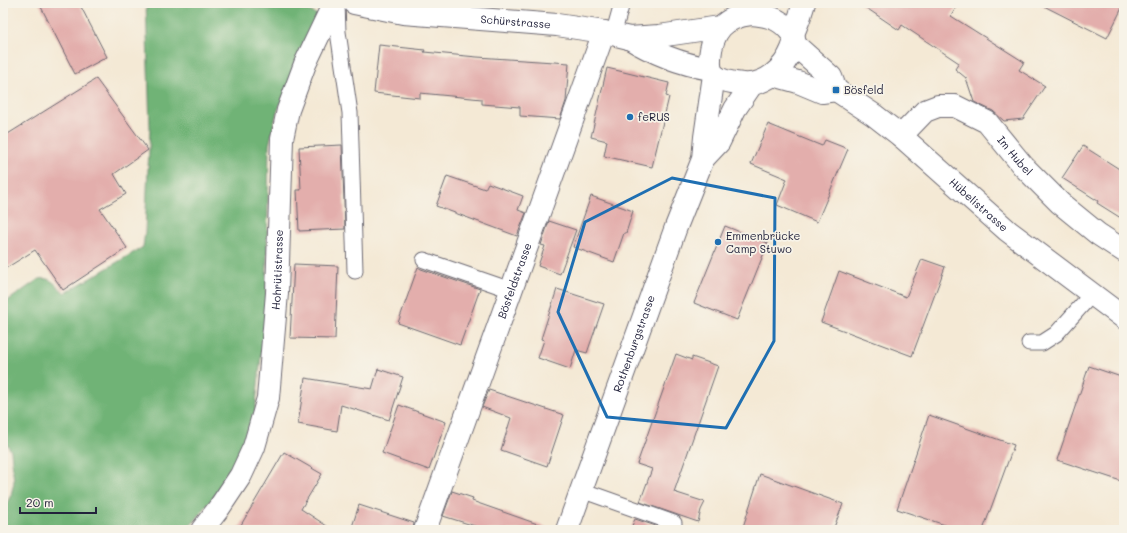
<svg xmlns="http://www.w3.org/2000/svg" width="1127" height="533" font-family="Mali,sans-serif">
	<rect width="100%" height="100%" fill="#f7f3e8"/>
	<filter id="ink" filterUnits="userSpaceOnUse"><feTurbulence type="fractalNoise" baseFrequency=".025" numOctaves="2"/><feDisplacementMap in="SourceGraphic" scale="8" xChannelSelector="R" yChannelSelector="G"/><feConvolveMatrix kernelMatrix="1 2 1 2 8 2 1 2 1" color-interpolation-filters="sRGB"/></filter>
	<filter id="wash" filterUnits="userSpaceOnUse"><feTurbulence type="fractalNoise" baseFrequency=".012" numOctaves="4" result="noise"/><feDisplacementMap in="SourceGraphic" scale="16" xChannelSelector="R" yChannelSelector="G"/><feGaussianBlur stdDeviation="0.9" result="paint"/><feColorMatrix in="noise" values="0 0 0 0 0 0 0 0 0 0 0 0 0 0 0 0 0 1.4 0 .05"/><feComposite in="paint" operator="in"/></filter>
	<g filter="url(#wash)">
		<rect width="100%" height="100%" fill="#f4e9d5"/>
		<!-- forest -->
		<path fill="#70b376" stroke="#496a58" d="M146,3H295L321,17L277,112L269,145L266,309L255,413L227,480L194,522L185,530H3V511L11,495L14,482L11,451L3,437V304L39,279C51,276 56,286 65,293L143,247L145,232L150,128Z"/>
		<g id="blocks">
			<!-- building -->
			<g fill="#e3aeac">
				<polygon points="39,3 79,3 107,57 75,74"/>
				<polygon points="859,3 959,3 951,16 1024,62 1019,70 1045,86 1023,119 1004,121 993,111 974,102 966,78 955,69 959,63 902,25 899,30"/>
				<polygon points="1038,3 1124,3 1124,4 1107,38"/>
				<polygon points="379,45 425,50 424,52 477,57 569,63 566,101 560,119 520,116 520,107 482,104 482,99 420,93 420,98 374,93"/>
				<polygon points="607,68 669,83 666,96 669,97 652,167 604,156 607,141 591,137"/>
				<polygon points="96,79 148,150 114,174 126,194 100,209 127,248 63,290 35,250 3,270 3,137"/>
				<polygon points="768,124 822,146 825,140 848,149 817,222 777,205 787,179 751,164"/>
				<polygon points="342,145 345,229 299,231 297,190 301,190 299,147"/>
				<polygon points="1083,146 1124,172 1124,220 1097,203 1098,201 1062,178"/>
				<polygon points="447,176 485,189 488,183 523,196 518,210 526,213 517,236 436,206"/>
				<polygon points="591,196 633,211 626,233 624,233 614,262 573,247"/>
				<polygon points="549,221 576,230 560,274 538,266 545,246 541,245"/>
				<polygon points="725,226 768,243 737,320 694,303"/>
				<polygon points="922,259 945,267 912,356 821,322 839,271 906,297"/>
				<polygon points="294,264 338,266 335,339 290,338"/>
				<polygon points="418,267 421,269 480,289 460,345 398,323"/>
				<polygon points="557,289 604,304 587,353 576,350 570,369 538,358 544,340 541,339"/>
				<polygon points="676,354 692,360 692,357 718,366 674,492 705,502 701,510 698,522 640,502 652,469 637,464"/>
				<polygon points="1089,366 1124,378 1124,482 1057,460"/>
				<polygon points="378,369 403,377 389,420 341,405 337,431 298,424 305,378 372,389"/>
				<polygon points="489,390 564,415 547,466 501,450 511,418 482,407"/>
				<polygon points="399,405 446,422 429,470 382,453"/>
				<polygon points="929,415 1014,445 983,530 960,530 897,509"/>
				<polygon points="284,452 322,474 301,509 333,530 238,530"/>
				<polygon points="760,474 843,504 833,530 742,530"/>
				<polygon points="452,491 473,498 472,501 546,527 545,530 474,530 475,526 443,516"/>
				<polygon points="359,505 414,523 413,530 351,530"/>
				<polygon points="635,519 659,527 658,530 630,530"/>
			</g>
		</g>
	</g>
	<g filter="url(#ink)">
		<use href="#blocks" fill-opacity="0" stroke="#6c6871" stroke-width="1"/>
		<g fill="none" stroke-linecap="round" stroke-linejoin="round">
			<defs>
				<g id="service">
					<polyline points="337,3 338,32 350,113 355,271"/>
					<polyline points="613,35 622,3"/>
					<polyline points="424,260 511,290"/>
					<polyline points="1029,343 1042,343 1056,334 1092,294"/>
					<polyline points="581,490 674,523 672,530"/>
				</g>
				<g id="minor">
					<path id="s1" d="M354,3L403,13L557,25L604,32L629,38L659,36L720,27"/>
					<path d="M629,38C653,53 682,64 710,69"/>
					<path id="s2" d="M794,44L831,77L836,90L874,115L901,136L1008,231L1124,318"/>
					<polyline points="773,75 798,82 822,92 836,90"/>
					<path id="s3" d="M901,136L925,111L938,106H955L987,122L1023,166L1060,203L1098,234L1124,251"/>
					<path id="s4" d="M202,530L219,508L241,475L254,447L268,398L277,293L282,139L288,110L305,64L334,3"/>
					<path id="s5" d="M425,530L604,32"/>
				</g>
				<g id="secondary">
					<path d="M751,14C766,15 779,18 789,30C791,32 793,34 794,38C795,42 793,46 792,49C784,69 765,86 743,84C734,83 721,81 714,75C709,70 710,64 710,58C712,31 724,17 751,14Z"/>
					<polyline points="793,34 799,19 804,3"/>
					<polyline points="703,159 719,142 735,109 752,84"/>
					<path id="s6" d="M567,530L676,227L703,159L705,137L714,75"/>
				</g>
			</defs>
			<!-- service casing -->
			<use href="#service" stroke="#6c6871" stroke-width="17"/>
			<!-- minor casing -->
			<use href="#minor" stroke="#6c6871" stroke-width="24"/>
			<!-- secondary casing -->
			<use href="#secondary" stroke="#6c6871" stroke-width="24"/>
			<!-- service -->
			<use href="#service" stroke="#fff" stroke-width="15"/>
			<!-- minor -->
			<use href="#minor" stroke="#fff" stroke-width="22"/>
			<!-- secondary -->
			<use href="#secondary" stroke="#fff" stroke-width="22"/>
		</g>
	</g>
	<!-- marked area -->
	<path fill="none" stroke="#1f6fb2" stroke-width="3" stroke-linejoin="round" d="M672,178L775,198L774,341L726,428L607,417L558,312L585,222Z"/>
	<!-- markers -->
	<g fill="#1f6fb2" stroke="#f7f3e8" stroke-width="1.5">
		<rect x="832" y="86" width="8" height="8" rx="2"/>
		<circle cx="630" cy="117" r="4"/>
		<circle cx="718" cy="242" r="4"/>
	</g>
	<g text-anchor="middle" stroke-width="3.5" stroke-linejoin="round" paint-order="stroke">
		<!-- street labels -->
		<g font-size="11" fill="#22223b" stroke="#f7f3e8">
			<text dy="4" stroke="none"><textPath href="#s1" startOffset="163">Schürstrasse</textPath></text>
			<text dy="4" stroke="none"><textPath href="#s3" startOffset="145">Im Hubel</textPath></text>
			<text dy="4" stroke="none"><textPath href="#s2" startOffset="247">Hübelistrasse</textPath></text>
			<text dy="4" stroke="none"><textPath href="#s4" startOffset="278">Hohrütistrasse</textPath></text>
			<text dy="4" stroke="none"><textPath href="#s5" startOffset="265">Bösfeldstrasse</textPath></text>
			<text dy="4" stroke="none"><textPath href="#s6" startOffset="198">Rothenburgstrasse</textPath></text>
		</g>
		<!-- poi labels -->
		<g font-size="11" fill="#22223b" stroke="#f7f3e8" text-anchor="start">
			<text x="844" y="94">Bösfeld</text>
			<text x="638" y="121">feRUS</text>
			<text x="726" y="240">Emmenbrücke<tspan x="726" dy="13">Camp Stuwo</tspan></text>
		</g>
	</g>
	<!-- margin -->
	<rect width="1127" height="533" fill="none" stroke="#f7f3e8" stroke-width="16"/>
	<!-- scale -->
	<path d="M20 507v6h76v-6" fill="none" stroke="#22223b" stroke-width="2"/>
	<text x="26" y="507" font-size="12" fill="#22223b" stroke="#f7f3e8" stroke-width="3" paint-order="stroke">20 m</text>
</svg>
